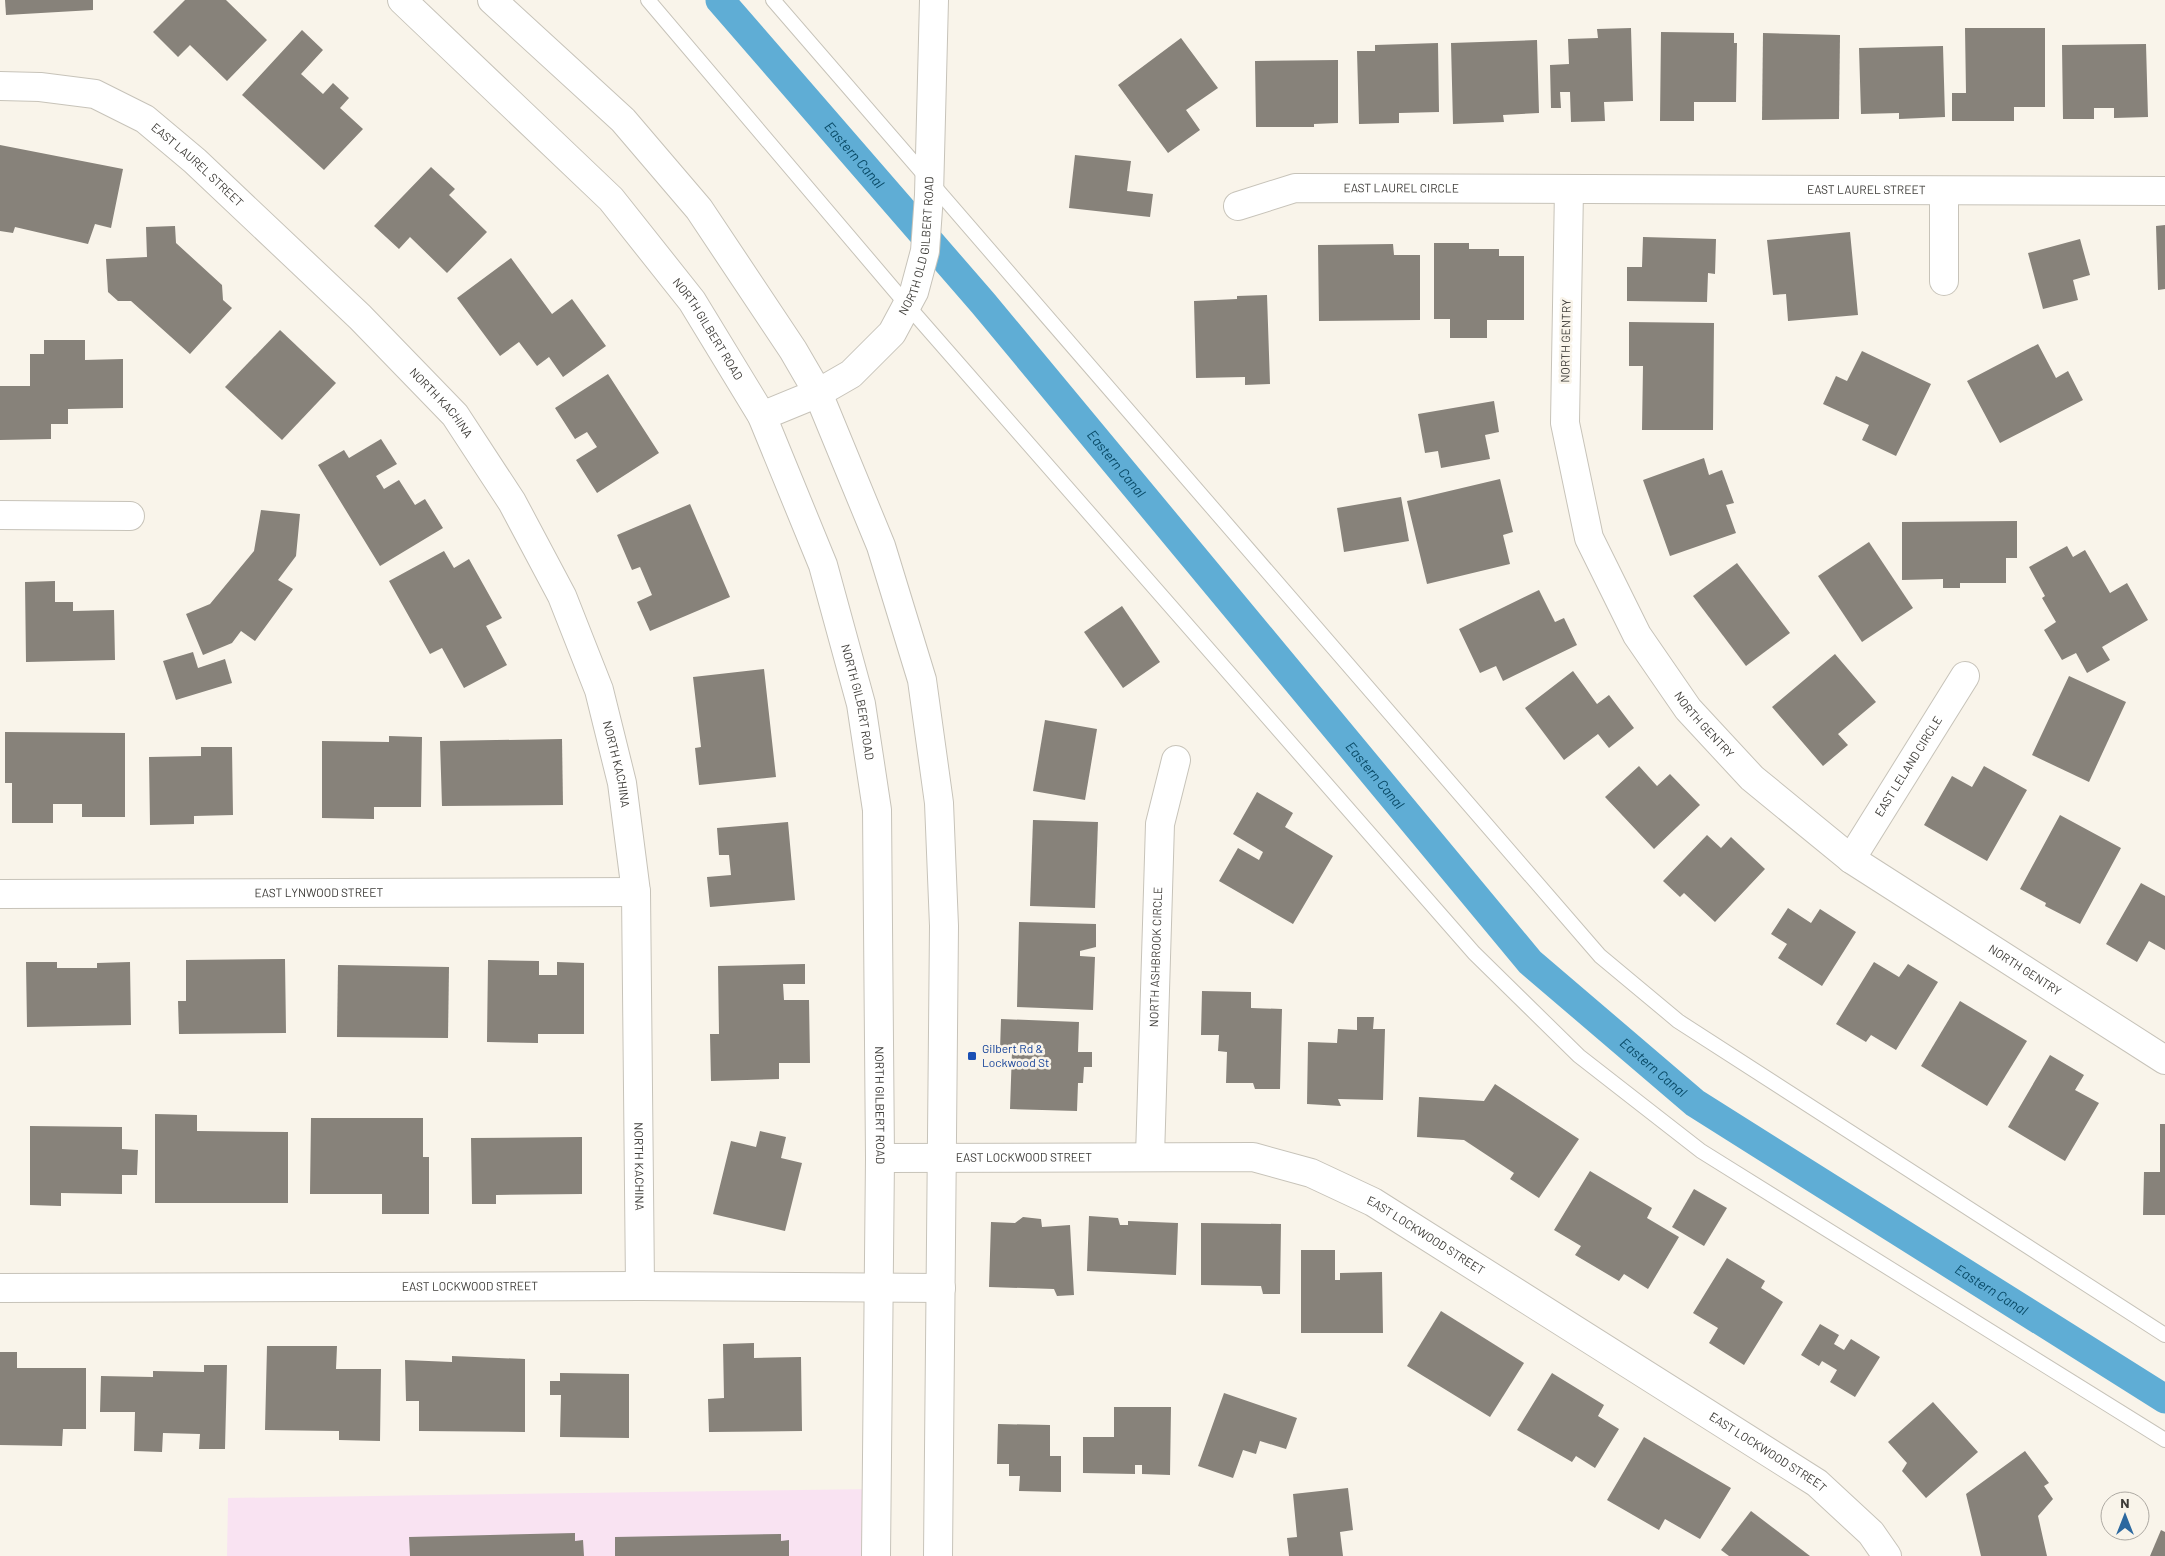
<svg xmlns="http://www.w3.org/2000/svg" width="2165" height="1556" font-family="Barlow,sans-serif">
	<rect width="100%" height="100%" fill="#f9f4ea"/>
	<!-- commercial -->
	<polygon fill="#f9e3f2" points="877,1489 876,1556 227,1556 228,1498"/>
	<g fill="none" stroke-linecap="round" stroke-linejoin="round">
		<!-- canal -->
		<path stroke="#5fadd5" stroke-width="29" id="s1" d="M720,0L983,303L1530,962L1695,1103L2165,1399"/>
	</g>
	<!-- building -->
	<g fill="#87827a">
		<polygon points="5,0 93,0 93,10 6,15"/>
		<polygon points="185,0 226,0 267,40 227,81 190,45 178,57 153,32"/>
		<polygon points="1631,28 1633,101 1604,102 1605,121 1571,122 1570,92 1560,92 1561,108 1551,108 1550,65 1569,64 1568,39 1598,38 1597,29"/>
		<polygon points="1965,28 2045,28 2045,107 2014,107 2014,121 1952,121 1952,93 1966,93"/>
		<polygon points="302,30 323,50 301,74 323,94 333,83 349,98 340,108 363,129 324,170 242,95"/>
		<polygon points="1661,32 1734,33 1734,43 1737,43 1736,102 1694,102 1694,121 1660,121"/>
		<polygon points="1763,33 1840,35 1839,119 1762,120"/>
		<polygon points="1181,38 1218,88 1186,110 1200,130 1168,153 1118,85"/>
		<polygon points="1537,40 1539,113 1503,115 1504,122 1453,124 1451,43"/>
		<polygon points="1438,43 1439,112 1399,113 1399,123 1359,124 1357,51 1375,51 1375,45"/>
		<polygon points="2146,44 2148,117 2114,118 2114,108 2094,108 2094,119 2063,119 2062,45"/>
		<polygon points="1943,46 1945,117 1899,119 1899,113 1861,114 1859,48"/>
		<polygon points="1338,60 1338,123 1314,124 1314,127 1256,127 1255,61"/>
		<polygon points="0,145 123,169 111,228 95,224 88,244 15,227 13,233 0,231"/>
		<polygon points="1075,155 1131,161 1127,191 1153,194 1150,217 1069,208"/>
		<polygon points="431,167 455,189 449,195 487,232 447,273 410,237 399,249 374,226"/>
		<polygon points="2165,225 2165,289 2158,290 2156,226"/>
		<polygon points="175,226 176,243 222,285 223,300 232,308 190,354 131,301 118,301 108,292 106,259 147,257 146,227"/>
		<polygon points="1850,232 1858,315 1788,321 1786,294 1773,295 1767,240"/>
		<polygon points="1643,237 1716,239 1715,274 1708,273 1707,302 1627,301 1627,267 1642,267"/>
		<polygon points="2080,239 2090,275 2073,280 2078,300 2043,309 2028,253"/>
		<polygon points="1434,243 1469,243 1469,249 1499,249 1499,256 1524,256 1524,320 1487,320 1487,338 1450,338 1450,319 1434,319"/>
		<polygon points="1393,244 1394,255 1420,255 1420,320 1319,321 1318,245"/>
		<polygon points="511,258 552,314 572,299 606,346 563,377 549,357 537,366 519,342 500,356 457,298"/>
		<polygon points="1267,295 1270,384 1245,385 1245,377 1196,378 1194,301 1237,299 1237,296"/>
		<polygon points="1629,322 1714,323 1713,430 1642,430 1643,366 1629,366"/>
		<polygon points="280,330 336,383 282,440 225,387"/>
		<polygon points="44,340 85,340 85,360 123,359 123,408 68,409 68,424 51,424 51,439 0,440 0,386 30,386 30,354 44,354"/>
		<polygon points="2038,344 2056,378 2068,371 2083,400 2000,443 1967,381"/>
		<polygon points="1862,351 1931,384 1896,456 1862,440 1869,425 1823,404 1836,376 1847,381"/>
		<polygon points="608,374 659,453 597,493 576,460 597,447 587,432 575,439 555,408"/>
		<polygon points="1494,401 1499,432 1485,435 1490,459 1441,468 1438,451 1425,453 1418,414"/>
		<polygon points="381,439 397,464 376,476 384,489 399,480 415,505 425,499 443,528 380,566 318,465 344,450 349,458"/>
		<polygon points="1704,458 1709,475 1722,470 1734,503 1726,505 1736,533 1670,556 1643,480"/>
		<polygon points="1500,479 1513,532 1503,535 1510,564 1427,584 1407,501"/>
		<polygon points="1401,497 1409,541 1344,552 1337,508"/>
		<polygon points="690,504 730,597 650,631 637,602 652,595 640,567 632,570 617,535"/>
		<polygon points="261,510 300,514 296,556 278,580 293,589 255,641 241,631 232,643 203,655 186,614 210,604 254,551"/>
		<polygon points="2017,521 2017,558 2006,558 2006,583 1960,583 1960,588 1943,588 1943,579 1902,580 1902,522"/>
		<polygon points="1869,542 1913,608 1862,642 1818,576"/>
		<polygon points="2067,546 2073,557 2085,550 2110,593 2127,583 2148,620 2102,647 2110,660 2087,673 2076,653 2062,660 2044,630 2056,622 2042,598 2045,596 2029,567"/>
		<polygon points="444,551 454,568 469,559 502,618 486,626 507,665 464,688 442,648 430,654 389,581"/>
		<polygon points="1737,563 1790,633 1746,666 1693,596"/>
		<polygon points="55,581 55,602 73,602 73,611 114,610 115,660 26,662 25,582"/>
		<polygon points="1539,590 1555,622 1564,618 1577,645 1503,681 1496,666 1480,673 1459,629"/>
		<polygon points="1122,606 1160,662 1123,688 1084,632"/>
		<polygon points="193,652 198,668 225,659 232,683 176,700 163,661"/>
		<polygon points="1835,654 1876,702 1838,734 1848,745 1823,766 1772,707"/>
		<polygon points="764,669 776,777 699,785 695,748 701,747 693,677"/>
		<polygon points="1573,671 1597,704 1609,695 1634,728 1609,748 1598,734 1564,760 1525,708"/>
		<polygon points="2069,676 2126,702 2089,782 2032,755"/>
		<polygon points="1045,720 1097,729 1085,800 1033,791"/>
		<polygon points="5,732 125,733 125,817 82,817 82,804 53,804 53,823 12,823 12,783 5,783"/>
		<polygon points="389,736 422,737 421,807 374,807 374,819 322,818 322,741 389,742"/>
		<polygon points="562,739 563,805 442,806 440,741"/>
		<polygon points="201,747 232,747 233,815 194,816 194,824 150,825 149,757 201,756"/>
		<polygon points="1639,766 1657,786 1670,774 1700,805 1654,849 1605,797"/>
		<polygon points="1984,766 2027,790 1987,861 1924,825 1952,776 1972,787"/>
		<polygon points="1257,792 1293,813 1285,827 1333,856 1293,924 1219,881 1238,848 1259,860 1263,852 1233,834"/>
		<polygon points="2060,815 2121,848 2080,924 2045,906 2046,903 2020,889"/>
		<polygon points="1033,820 1098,822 1095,908 1030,906"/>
		<polygon points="788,822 795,900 710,907 707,877 731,875 729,855 719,855 717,828"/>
		<polygon points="1707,835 1721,848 1731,837 1765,869 1715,922 1684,893 1680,897 1663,881"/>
		<polygon points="2141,883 2165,896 2165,950 2149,941 2137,962 2106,944"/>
		<polygon points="1788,908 1811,923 1820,909 1856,932 1822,986 1778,958 1787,944 1771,934"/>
		<polygon points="1019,922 1096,924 1096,947 1080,951 1080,956 1095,957 1093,1010 1017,1007"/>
		<polygon points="285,959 286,1033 179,1034 178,1001 186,1001 186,960"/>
		<polygon points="488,960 539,961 539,975 557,975 557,962 584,963 584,1034 538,1034 538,1043 487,1042"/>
		<polygon points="26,962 57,962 57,968 97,968 97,963 130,962 131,1025 27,1027"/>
		<polygon points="1874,962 1899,977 1908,964 1938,982 1896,1050 1871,1035 1866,1042 1836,1024"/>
		<polygon points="805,964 805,984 783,984 784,1000 809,1000 810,1063 779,1063 779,1079 711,1081 710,1034 719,1034 718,966"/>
		<polygon points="338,965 449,967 448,1038 337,1037"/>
		<polygon points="1202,991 1251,992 1251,1008 1282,1009 1280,1089 1255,1089 1253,1083 1226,1083 1227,1052 1218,1051 1219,1035 1201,1035"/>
		<polygon points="1960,1001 2027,1041 1987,1106 1921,1066"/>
		<polygon points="1357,1017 1374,1017 1373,1029 1385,1029 1383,1100 1338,1099 1341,1106 1307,1104 1308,1042 1337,1043 1338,1029 1357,1030"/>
		<polygon points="1001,1019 1079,1022 1078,1052 1092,1052 1092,1067 1084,1067 1083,1083 1078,1083 1077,1111 1010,1109 1012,1051 1000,1051"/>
		<polygon points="2050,1055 2084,1075 2075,1090 2099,1103 2065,1161 2008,1127"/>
		<polygon points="1495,1084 1579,1139 1539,1198 1510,1179 1514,1173 1464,1140 1417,1137 1419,1097 1484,1101"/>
		<polygon points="155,1114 197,1115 197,1131 288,1132 288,1203 155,1203"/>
		<polygon points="311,1118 423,1118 423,1157 429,1157 429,1214 382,1214 382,1194 310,1194"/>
		<polygon points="2160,1124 2165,1124 2165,1215 2143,1215 2144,1172 2160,1172"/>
		<polygon points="30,1126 122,1127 122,1149 138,1150 137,1175 122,1175 122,1194 61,1193 61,1206 30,1205"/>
		<polygon points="760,1131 786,1137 781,1158 802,1163 785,1231 713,1214 731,1141 756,1147"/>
		<polygon points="582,1137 582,1194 496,1195 496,1204 472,1204 471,1138"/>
		<polygon points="1590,1171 1652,1208 1647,1218 1679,1237 1648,1289 1624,1274 1619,1281 1575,1255 1581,1246 1554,1230"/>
		<polygon points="1694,1189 1727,1208 1704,1246 1672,1227"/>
		<polygon points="1089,1216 1118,1218 1120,1225 1128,1225 1128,1221 1178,1223 1176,1275 1087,1271"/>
		<polygon points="1023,1217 1041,1219 1042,1227 1070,1225 1074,1295 1057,1296 1054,1289 989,1287 991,1222 1015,1223"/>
		<polygon points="1201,1223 1281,1224 1280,1294 1263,1294 1261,1286 1201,1285"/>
		<polygon points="1301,1250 1335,1250 1335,1280 1340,1280 1340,1273 1382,1272 1383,1333 1301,1333"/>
		<polygon points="1727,1258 1765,1281 1761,1288 1783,1302 1744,1365 1709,1343 1718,1328 1693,1313"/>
		<polygon points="1441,1311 1524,1363 1490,1417 1407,1366"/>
		<polygon points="1820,1324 1839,1335 1834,1344 1844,1350 1851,1339 1880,1357 1855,1397 1830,1382 1837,1370 1822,1361 1819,1366 1801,1355"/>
		<polygon points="754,1343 754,1358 801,1357 802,1431 709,1432 708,1399 724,1398 723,1344"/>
		<polygon points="267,1346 337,1346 336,1369 381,1369 380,1441 339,1440 339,1431 265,1430"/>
		<polygon points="0,1352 17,1352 17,1368 86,1368 86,1429 63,1429 62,1446 0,1445"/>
		<polygon points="452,1356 525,1359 525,1432 419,1431 419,1401 406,1401 405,1360 452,1362"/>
		<polygon points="204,1365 227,1365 225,1449 199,1449 200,1434 163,1433 162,1452 134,1451 135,1412 100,1412 101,1376 153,1377 153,1371 204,1372"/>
		<polygon points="560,1373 629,1374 629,1438 560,1437 561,1395 550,1395 550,1381 560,1381"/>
		<polygon points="1552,1373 1604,1405 1598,1416 1619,1429 1595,1468 1576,1456 1572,1462 1517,1430"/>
		<polygon points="1224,1393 1297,1418 1286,1449 1260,1441 1256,1454 1243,1450 1233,1478 1198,1466"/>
		<polygon points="1933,1402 1978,1452 1926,1498 1902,1471 1907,1463 1888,1442"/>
		<polygon points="1114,1407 1171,1407 1170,1475 1142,1474 1142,1465 1135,1465 1135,1474 1083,1473 1083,1437 1114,1437"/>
		<polygon points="998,1424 1050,1425 1050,1456 1061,1456 1061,1492 1019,1491 1020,1476 1009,1476 1009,1464 997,1464"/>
		<polygon points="1644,1437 1731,1488 1700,1539 1665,1519 1659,1530 1607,1500"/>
		<polygon points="2025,1451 2049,1483 2044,1486 2053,1499 2038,1516 2047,1556 1981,1556 1966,1494"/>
		<polygon points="1348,1488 1353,1530 1340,1532 1343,1556 1289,1556 1287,1538 1297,1537 1293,1494"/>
		<polygon points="1751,1511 1810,1556 1729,1556 1721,1550"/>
		<polygon points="2161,1530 2165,1532 2165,1556 2150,1556"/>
		<polygon points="575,1533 575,1541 583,1540 584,1556 410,1556 409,1537"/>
		<polygon points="781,1534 781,1541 789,1540 789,1556 615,1556 615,1537"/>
	</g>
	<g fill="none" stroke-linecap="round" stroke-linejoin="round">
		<defs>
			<g id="service">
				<polyline points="648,0 907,305 1474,953 1579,1056 1701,1151 2165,1440"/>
				<polyline points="773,0 1600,956 1678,1021 2165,1335"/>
			</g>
			<g id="minor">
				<path id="s2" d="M0,86L40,87L95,94L145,119L195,161L360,317L455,415L512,502L562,596L599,690L622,783L636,892L640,1286"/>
				<path id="s3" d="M1569,189L1565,423L1589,538L1637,635L1688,709L1752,778L1851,859L2165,1060"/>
				<path id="s4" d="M1238,206L1295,188L2165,191"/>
				<polyline points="1944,281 1944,191"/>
				<polyline points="0,515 130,516"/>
				<path id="s5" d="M1851,859L1965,676"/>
				<path id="s6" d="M0,894L636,892"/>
				<path id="s7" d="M1150,1157L1160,824L1176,760"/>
				<path id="s8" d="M880,1158L1253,1157L1311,1173L1373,1202L1817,1483L1871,1533L1887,1556"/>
				<path id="s9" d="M0,1288L640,1286L941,1288"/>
			</g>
			<g id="tertiary">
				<path id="s10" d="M762,416L818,393L851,374L892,333L914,292L925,251L929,195L934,0"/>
			</g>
			<g id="primary">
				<path id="s11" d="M402,0L611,199L692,301L762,416L823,565L861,704L877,810L880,1158L876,1556"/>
				<polyline points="492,0 623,120 699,209 793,350 818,393 881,546 922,680 939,803 944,926 938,1556"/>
			</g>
		</defs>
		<!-- service casing -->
		<use href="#service" stroke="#c7c3b9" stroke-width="16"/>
		<!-- minor casing -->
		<use href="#minor" stroke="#c7c3b9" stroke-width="30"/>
		<!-- tertiary casing -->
		<use href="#tertiary" stroke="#c7c3b9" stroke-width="30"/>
		<!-- primary casing -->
		<use href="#primary" stroke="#c7c3b9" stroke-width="30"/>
		<!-- service -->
		<use href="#service" stroke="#fff" stroke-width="14"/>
		<!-- minor -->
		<use href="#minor" stroke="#fff" stroke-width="28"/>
		<!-- tertiary -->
		<use href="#tertiary" stroke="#fff" stroke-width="28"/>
		<!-- primary -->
		<use href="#primary" stroke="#fff" stroke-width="28"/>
	</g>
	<!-- markers -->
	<rect fill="#1a4fb4" stroke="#f9f4ea" stroke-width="2" x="967" y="1051" width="10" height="10" rx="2.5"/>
	<g text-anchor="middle" stroke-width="5" stroke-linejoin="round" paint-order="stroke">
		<!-- street labels -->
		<g font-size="12" fill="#3e3c38" stroke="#f9f4ea">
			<text dy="4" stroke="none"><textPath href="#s2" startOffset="221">EAST LAUREL STREET</textPath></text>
			<text dy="4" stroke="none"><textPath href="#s4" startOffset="166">EAST LAUREL CIRCLE</textPath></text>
			<text dy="4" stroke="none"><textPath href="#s4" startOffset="631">EAST LAUREL STREET</textPath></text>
			<text dy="4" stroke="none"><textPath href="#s10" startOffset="249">NORTH OLD GILBERT ROAD</textPath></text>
			<text dy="4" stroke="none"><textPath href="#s11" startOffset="451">NORTH GILBERT ROAD</textPath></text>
			<text transform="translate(1566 341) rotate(-89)" y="4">NORTH GENTRY</text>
			<text dy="4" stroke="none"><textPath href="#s2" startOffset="562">NORTH KACHINA</textPath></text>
			<text dy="4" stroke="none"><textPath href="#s11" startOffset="856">NORTH GILBERT ROAD</textPath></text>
			<text dy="4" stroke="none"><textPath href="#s3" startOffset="572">NORTH GENTRY</textPath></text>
			<text dy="4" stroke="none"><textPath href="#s2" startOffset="968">NORTH KACHINA</textPath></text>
			<text dy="4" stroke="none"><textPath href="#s5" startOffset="109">EAST LELAND CIRCLE</textPath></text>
			<text dy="4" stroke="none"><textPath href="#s6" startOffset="319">EAST LYNWOOD STREET</textPath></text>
			<text dy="4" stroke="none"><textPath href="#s7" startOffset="200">NORTH ASHBROOK CIRCLE</textPath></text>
			<text dy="4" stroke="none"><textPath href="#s3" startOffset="978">NORTH GENTRY</textPath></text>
			<text dy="4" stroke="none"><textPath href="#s11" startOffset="1261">NORTH GILBERT ROAD</textPath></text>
			<text dy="4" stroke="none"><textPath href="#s8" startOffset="144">EAST LOCKWOOD STREET</textPath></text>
			<text dy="4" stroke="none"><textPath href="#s2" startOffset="1372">NORTH KACHINA</textPath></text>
			<text dy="4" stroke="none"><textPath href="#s8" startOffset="564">EAST LOCKWOOD STREET</textPath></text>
			<text dy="4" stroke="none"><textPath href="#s9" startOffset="470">EAST LOCKWOOD STREET</textPath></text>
			<text dy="4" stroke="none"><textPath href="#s8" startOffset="969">EAST LOCKWOOD STREET</textPath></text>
		</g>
		<!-- transit labels -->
		<g font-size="12" fill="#164399" stroke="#f9f4ea" text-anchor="start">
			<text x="982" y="1053">Gilbert Rd &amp;<tspan x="982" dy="14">Lockwood St</tspan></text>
		</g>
		<!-- water labels -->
		<g font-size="14" font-style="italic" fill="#0a4b67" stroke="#f9f4ea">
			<text dy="5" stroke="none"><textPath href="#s1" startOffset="205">Eastern Canal</textPath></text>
			<text dy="5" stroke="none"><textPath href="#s1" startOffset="610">Eastern Canal</textPath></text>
			<text dy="5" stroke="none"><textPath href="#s1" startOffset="1015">Eastern Canal</textPath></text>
			<text dy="5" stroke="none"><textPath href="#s1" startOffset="1420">Eastern Canal</textPath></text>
			<text dy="5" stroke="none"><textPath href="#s1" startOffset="1825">Eastern Canal</textPath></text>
		</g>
	</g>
	<!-- north arrow -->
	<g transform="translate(2125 1516)"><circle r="24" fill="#f9f4ea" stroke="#aeaaa3"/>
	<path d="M0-4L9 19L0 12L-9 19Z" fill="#2c689f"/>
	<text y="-8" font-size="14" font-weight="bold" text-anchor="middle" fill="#3e3c38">N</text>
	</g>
</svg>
